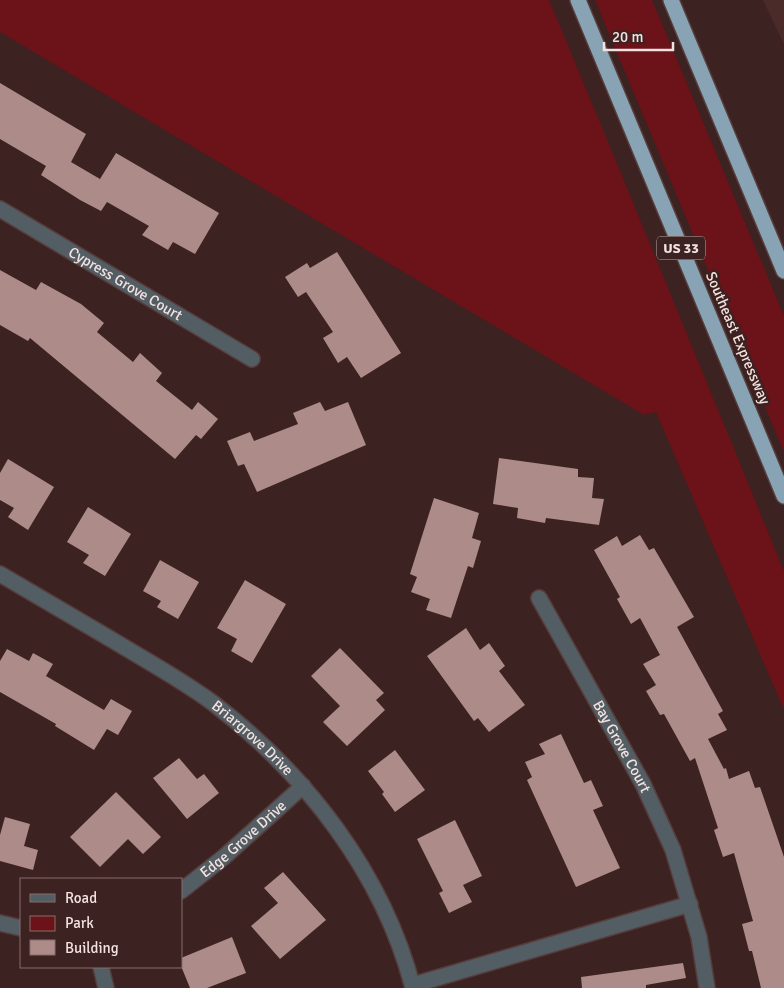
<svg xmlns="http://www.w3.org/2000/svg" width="784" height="988" font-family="Signika,sans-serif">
	<rect width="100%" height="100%" fill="#3c2221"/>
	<!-- built -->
	<polygon fill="#4b2b29" points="763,0 784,0 784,44"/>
	<!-- green -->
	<g fill="#6c1219">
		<polygon points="0,0 549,0 623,178 784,571 784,710 656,412 644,415 0,32"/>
		<polygon points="595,0 652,0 784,316 784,452"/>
	</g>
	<!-- building -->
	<g fill="#ac8b89">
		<polygon points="0,83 86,134 71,162 100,179 116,153 219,213 195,254 173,242 168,250 142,235 149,226 107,202 101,211 80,200 41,175 46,166 0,139"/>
		<polygon points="337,252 401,353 361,378 347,357 338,363 323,338 333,332 306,292 298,297 285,277 307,263 310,268"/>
		<polygon points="0,270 36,290 41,282 81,304 104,323 97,332 133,362 140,353 162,373 156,381 192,410 198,402 218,419 201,439 196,435 175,459 30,338 28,341 0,325"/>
		<polygon points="320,402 325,411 348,402 366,445 257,492 244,464 238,466 227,441 250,432 254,441 298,424 293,413"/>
		<polygon points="499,458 578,469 578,477 594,478 592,498 604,499 599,525 546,518 545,523 517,518 518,508 493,504"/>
		<polygon points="8,459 54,487 28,530 8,517 14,508 0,500 0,473"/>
		<polygon points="434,498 479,513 472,538 481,541 473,568 468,566 451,618 426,610 430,599 411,592 417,577 410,574"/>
		<polygon points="88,507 131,534 105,576 83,563 89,555 67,542"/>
		<polygon points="640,535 649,550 654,548 694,617 677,627 723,711 718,714 727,730 708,739 724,769 726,768 729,779 749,771 755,788 760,787 784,857 784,988 761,988 752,951 749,951 742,924 753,921 734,853 723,857 714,830 718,828 695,758 690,761 664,714 660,715 646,691 656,685 643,664 660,655 640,618 631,624 617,599 620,597 594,550 617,536 622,546"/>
		<polygon points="160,560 199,582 178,619 157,607 161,601 143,591"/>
		<polygon points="245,580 286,604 252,663 231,651 237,639 217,628"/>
		<polygon points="466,628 480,650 489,643 505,666 499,671 525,705 489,732 478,718 474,721 427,656"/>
		<polygon points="340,648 384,693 376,700 385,710 347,746 323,722 340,706 311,676"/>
		<polygon points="7,649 29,661 33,653 53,664 46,676 104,710 111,699 132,711 118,735 107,729 94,750 55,726 56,724 0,692 0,661"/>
		<polygon points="561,734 584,783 591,780 603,806 593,810 620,868 576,887 527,780 532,777 525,762 545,754 539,744"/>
		<polygon points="395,750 425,790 395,812 382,794 384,792 368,771"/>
		<polygon points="179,758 197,779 204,774 219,793 187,819 153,778"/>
		<polygon points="116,792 161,837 143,854 128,839 100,867 70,837"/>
		<polygon points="5,817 30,824 24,846 38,850 33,870 0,861 0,835"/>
		<polygon points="455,820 482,876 463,885 472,902 449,913 439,893 443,891 417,839"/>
		<polygon points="283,872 326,920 280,959 251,926 278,903 264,888"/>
		<polygon points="232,937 246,973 207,988 190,988 181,966 181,958"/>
		<polygon points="683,963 686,978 646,985 646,988 582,988 581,977"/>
	</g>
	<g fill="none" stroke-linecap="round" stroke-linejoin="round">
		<defs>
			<g id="minor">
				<path id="s1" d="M0,209L252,359"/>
				<path id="s2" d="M0,574C38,596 76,619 114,641C147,661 182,680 213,703C306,774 383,873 413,988"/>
				<path id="s3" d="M539,598L643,784L673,850L699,937L707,988"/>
				<path id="s4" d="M181,891L224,857L303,786"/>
				<polyline points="0,923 21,928"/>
				<polyline points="101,967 106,988"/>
				<polyline points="413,985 690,904"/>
			</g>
			<g id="highway">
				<polyline points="578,0 784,496"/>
				<polyline points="671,0 784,271"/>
			</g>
		</defs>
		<!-- minor casing -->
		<use href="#minor" stroke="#563d3c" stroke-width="18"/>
		<!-- highway casing -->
		<use href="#highway" stroke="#563d3c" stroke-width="18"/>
		<!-- minor -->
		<use href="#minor" stroke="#525d64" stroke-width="15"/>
		<!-- highway -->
		<use href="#highway" stroke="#87a3b4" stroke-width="15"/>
	</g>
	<g text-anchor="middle" stroke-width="5" stroke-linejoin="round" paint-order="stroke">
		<!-- shield labels -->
		<rect fill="#3c2221" stroke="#bda8a7" stroke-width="1" x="657" y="236.5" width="48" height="23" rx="4"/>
		<g font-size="14" font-weight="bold" fill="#f4e2e0">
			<text x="681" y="253">US 33</text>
		</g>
		<!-- street labels -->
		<g font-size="15" fill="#f4e2e0" stroke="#3c2221">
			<text dy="5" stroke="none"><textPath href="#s1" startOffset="146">Cypress Grove Court</textPath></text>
			<text transform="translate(738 338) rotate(67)" y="5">Southeast Expressway</text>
			<text dy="5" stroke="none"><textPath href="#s2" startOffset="302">Briargrove Drive</textPath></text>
			<text dy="5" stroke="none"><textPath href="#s3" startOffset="170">Bay Grove Court</textPath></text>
			<text dy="5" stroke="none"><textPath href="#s4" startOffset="81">Edge Grove Drive</textPath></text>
		</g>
	</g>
	<!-- legend -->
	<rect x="20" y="878" width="162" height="90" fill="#3c2221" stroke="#866f6d"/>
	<rect x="30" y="894" width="25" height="8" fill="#525d64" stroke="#866f6d"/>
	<text x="65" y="903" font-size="15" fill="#f4e2e0">Road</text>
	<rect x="30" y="916" width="25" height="15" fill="#6c1219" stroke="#866f6d"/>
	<text x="65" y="928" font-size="15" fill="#f4e2e0">Park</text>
	<rect x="30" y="940" width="25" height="15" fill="#ac8b89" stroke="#866f6d"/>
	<text x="65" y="953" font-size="15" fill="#f4e2e0">Building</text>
	<!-- scale -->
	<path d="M604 42v8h69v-8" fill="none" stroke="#f4e2e0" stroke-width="2.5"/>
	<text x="612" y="42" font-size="15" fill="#f4e2e0" stroke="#3c2221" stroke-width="4" paint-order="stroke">20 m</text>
</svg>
